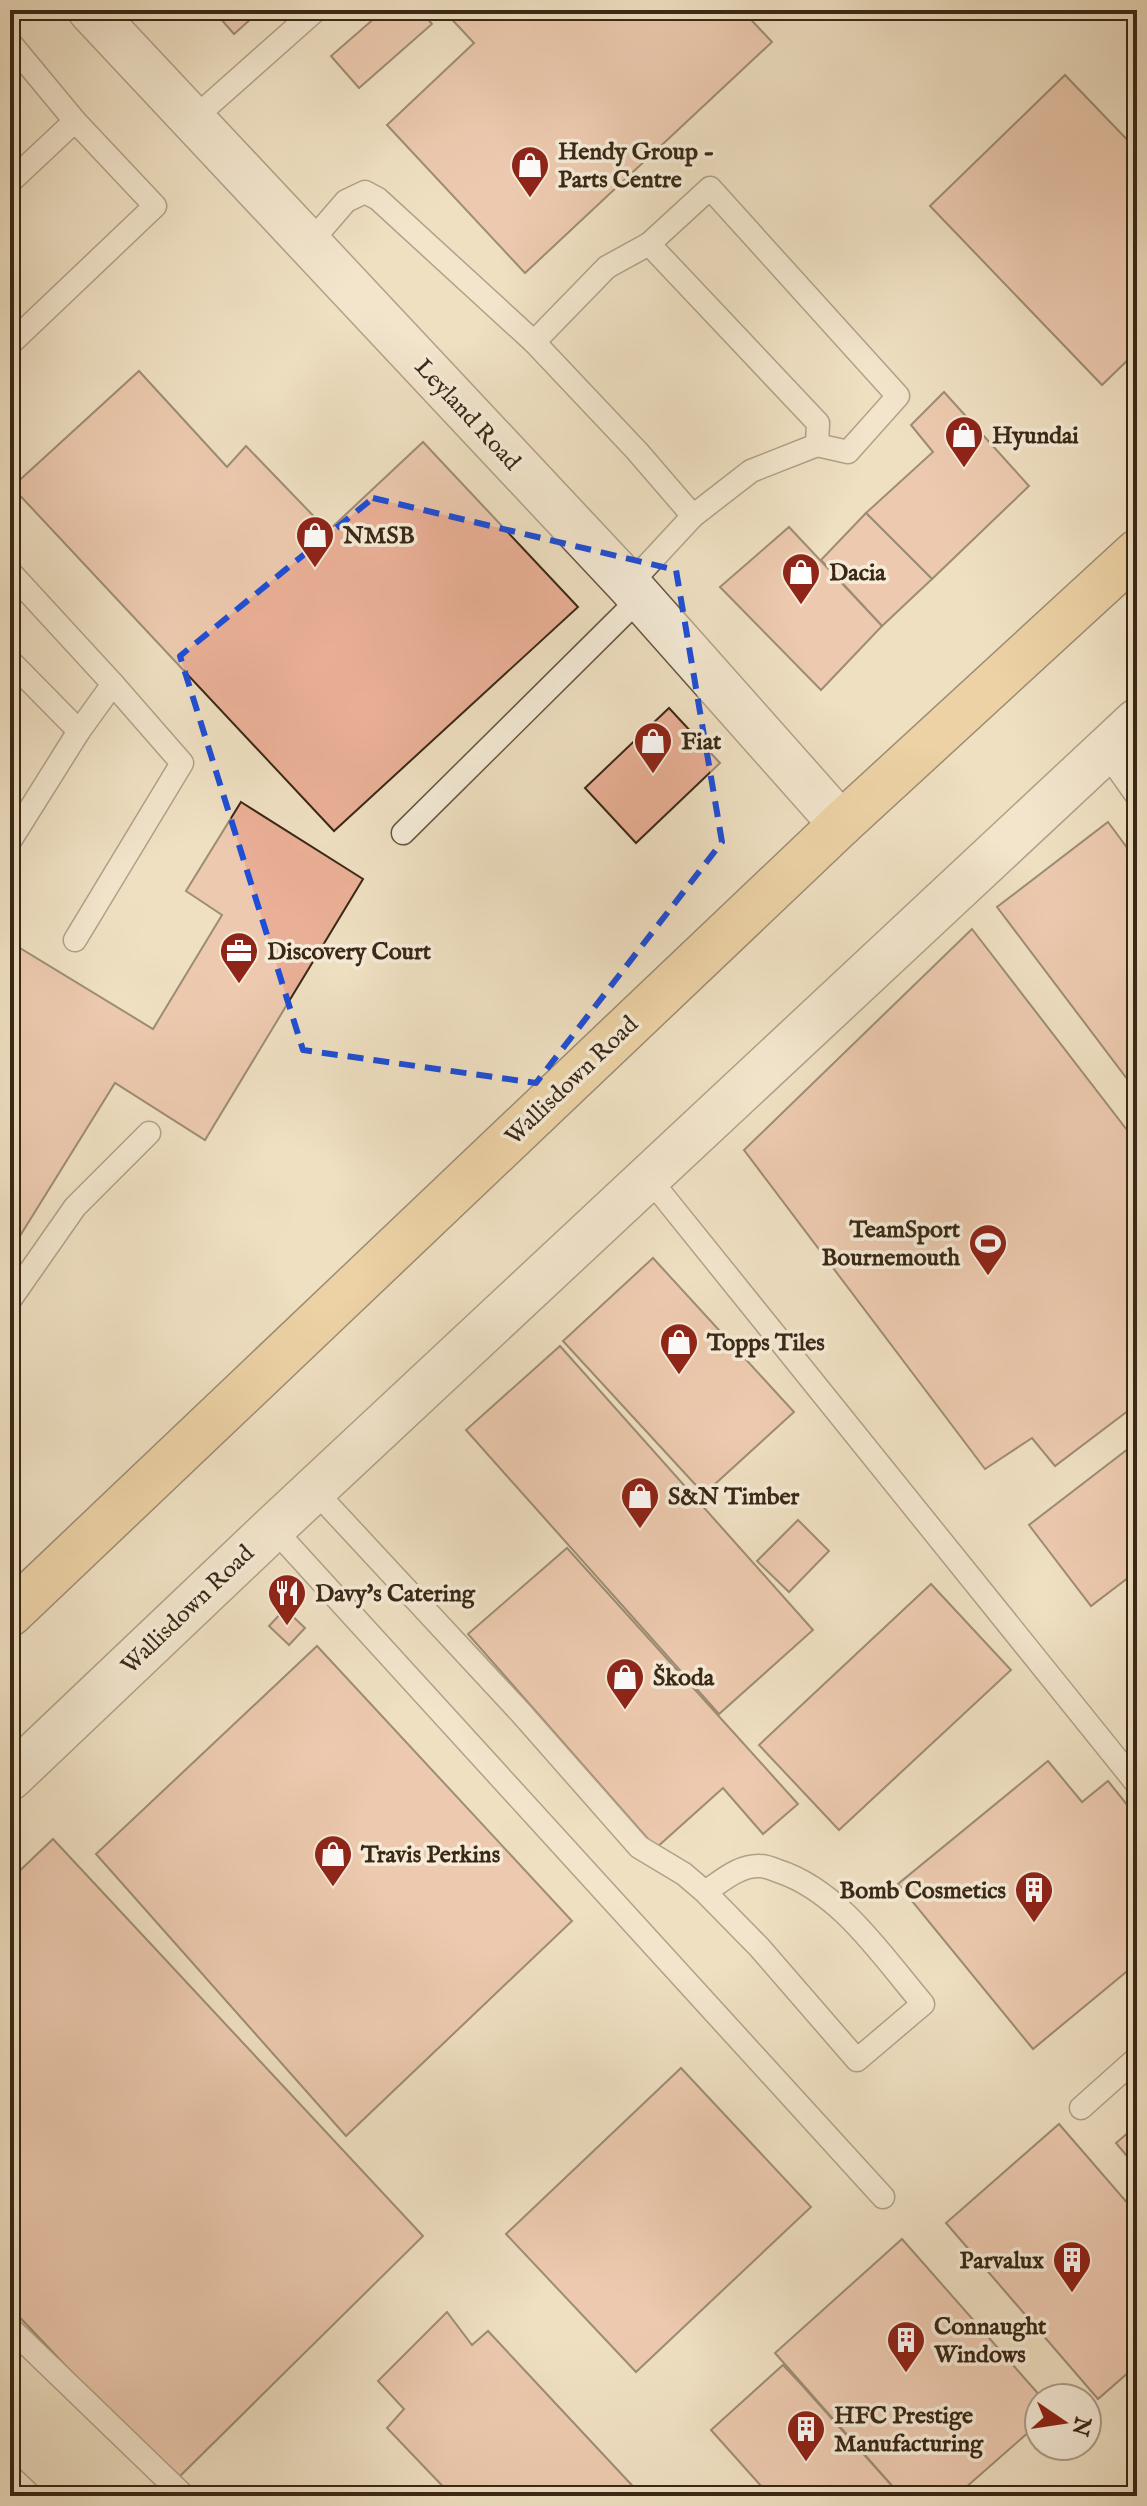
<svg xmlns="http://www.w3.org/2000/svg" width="1147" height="2506" font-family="'IM FELL English',serif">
	<rect width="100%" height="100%" fill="#efe0c2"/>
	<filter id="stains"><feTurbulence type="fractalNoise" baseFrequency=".0025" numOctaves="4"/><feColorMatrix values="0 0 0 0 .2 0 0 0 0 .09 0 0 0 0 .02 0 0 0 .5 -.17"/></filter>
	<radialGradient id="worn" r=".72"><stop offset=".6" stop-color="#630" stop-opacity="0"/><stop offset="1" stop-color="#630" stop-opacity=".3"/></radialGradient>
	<!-- building -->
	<g fill="#eab097" stroke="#3a2816" stroke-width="2">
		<polygon points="213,10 261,10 234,34"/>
		<polygon points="384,10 420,10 432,24 359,88 331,56"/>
		<polygon points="443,10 742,10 772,42 525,273 387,125 474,43"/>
		<polygon points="1065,75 1137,150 1137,351 1102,385 930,206"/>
		<polygon points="139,371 227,467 246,446 328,531 423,442 578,607 334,831 12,487"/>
		<polygon points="944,392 1029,486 932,579 866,513 933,452 911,425"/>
		<polygon points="866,513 932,579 882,626 821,560"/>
		<polygon points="789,527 882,626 821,690 720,587"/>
		<polygon points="669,708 720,763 636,843 585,788"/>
		<polygon points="241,802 363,879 205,1140 115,1083 10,1252 10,942 153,1029 222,915 186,891"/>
		<polygon points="1108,822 1137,861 1137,1092 997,907"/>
		<polygon points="972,929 1137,1143 1137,1404 1055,1466 1032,1438 985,1469 744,1150"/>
		<polygon points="653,1258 794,1412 704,1494 563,1341"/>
		<polygon points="560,1346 813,1630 719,1714 466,1430"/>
		<polygon points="1137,1442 1137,1571 1091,1606 1029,1525"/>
		<polygon points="798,1520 829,1551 789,1592 757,1561"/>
		<polygon points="567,1548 798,1804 763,1834 723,1788 656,1848 468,1634"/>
		<polygon points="931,1584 1011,1670 839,1830 759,1745"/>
		<polygon points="285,1609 305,1628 289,1645 269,1626"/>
		<polygon points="317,1646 572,1921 346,2136 96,1854"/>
		<polygon points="1048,1761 1082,1802 1108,1781 1137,1817 1137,1963 1033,2049 898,1884"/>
		<polygon points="53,1839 423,2236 175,2481 10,2307 10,1880"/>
		<polygon points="681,2068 811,2207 636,2372 506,2234"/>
		<polygon points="1059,2124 1137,2214 1137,2365 1098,2399 946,2223"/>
		<polygon points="1137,2125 1137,2168 1116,2143"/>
		<polygon points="902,2239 1042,2398 1039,2398 1039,2423 956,2496 901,2496 775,2353"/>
		<polygon points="447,2312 472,2345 488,2331 642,2496 452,2496 387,2428 404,2409 378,2381"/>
		<polygon points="783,2365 800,2383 901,2496 770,2496 711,2430"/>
	</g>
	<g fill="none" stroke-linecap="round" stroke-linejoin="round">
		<defs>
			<g id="lane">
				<polyline points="12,45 75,121"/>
				<polyline points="191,121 316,10"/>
				<polyline points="10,182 75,121 155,206 10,344"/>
				<polyline points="649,244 710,188 898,396 848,452 817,445"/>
				<polyline points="308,245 346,201 365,192 378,199 534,342 637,451 693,516 629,585"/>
				<polyline points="534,342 607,267 649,244 818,423 817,445 751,471 693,516"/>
				<polyline points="10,572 113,684 79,731"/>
				<polyline points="10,661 79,731 10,841"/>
				<polyline points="1105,751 1137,796"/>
				<polyline points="403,833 640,598"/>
				<polyline points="75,940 182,763 113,684"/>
				<polyline points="648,1177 1137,1784"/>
				<polyline points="10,1300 75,1207 149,1133"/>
				<path d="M314,1490L521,1713L639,1847L684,1874L705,1892L759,1947L857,2060L923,2004C882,1956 840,1891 778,1871C773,1869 766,1866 760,1866C739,1865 722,1881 705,1892"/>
				<polyline points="273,1528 883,2197"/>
				<polyline points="1081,2108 1137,2058"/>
				<polyline points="10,2328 184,2496"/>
				<polyline points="10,2476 31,2496"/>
			</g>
			<g id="street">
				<polyline points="90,10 629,585 841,824"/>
				<polyline points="10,1778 273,1528 1137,721"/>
			</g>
			<polyline id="primary" points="10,1614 841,824 1137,552"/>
		</defs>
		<!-- lane casing -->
		<use href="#lane" stroke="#675641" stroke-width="25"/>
		<!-- street casing -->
		<use href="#street" stroke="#675641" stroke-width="47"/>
		<!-- primary casing -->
		<use href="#primary" stroke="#3a2816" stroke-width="47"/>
		<!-- lane -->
		<use href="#lane" stroke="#f5ebd7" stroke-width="22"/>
		<!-- street -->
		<use href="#street" stroke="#f5ebd7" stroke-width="44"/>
		<!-- primary -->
		<use href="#primary" stroke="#e8c081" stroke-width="44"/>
	</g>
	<!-- marked area -->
	<path d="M0 0H1147V2506H0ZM373,498L676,570L722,842L536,1083L303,1050L180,656Z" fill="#efe0c2" fill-opacity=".55" fill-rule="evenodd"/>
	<path fill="none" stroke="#1d4ed8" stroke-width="6" stroke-dasharray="16 10" stroke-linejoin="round" d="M373,498L676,570L722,842L536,1083L303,1050L180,656Z"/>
	<!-- icons -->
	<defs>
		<symbol id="shop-pin" viewBox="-11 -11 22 30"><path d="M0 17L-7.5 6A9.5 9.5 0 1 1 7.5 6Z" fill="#8f2418" stroke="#f5ebd7"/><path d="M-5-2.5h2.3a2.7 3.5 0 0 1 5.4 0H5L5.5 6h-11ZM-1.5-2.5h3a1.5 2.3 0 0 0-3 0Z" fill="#fff"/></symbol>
		<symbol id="office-pin" viewBox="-11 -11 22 30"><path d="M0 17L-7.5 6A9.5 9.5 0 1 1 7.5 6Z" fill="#8f2418" stroke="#f5ebd7"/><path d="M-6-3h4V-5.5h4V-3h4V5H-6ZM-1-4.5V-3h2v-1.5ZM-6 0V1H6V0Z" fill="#fff"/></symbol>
		<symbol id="stadium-pin" viewBox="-11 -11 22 30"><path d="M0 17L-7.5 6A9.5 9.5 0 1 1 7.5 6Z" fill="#8f2418" stroke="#f5ebd7"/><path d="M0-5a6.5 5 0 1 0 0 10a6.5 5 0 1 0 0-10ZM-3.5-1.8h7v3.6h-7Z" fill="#fff"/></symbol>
		<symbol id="restaurant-pin" viewBox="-11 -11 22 30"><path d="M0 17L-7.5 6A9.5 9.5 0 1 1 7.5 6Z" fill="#8f2418" stroke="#f5ebd7"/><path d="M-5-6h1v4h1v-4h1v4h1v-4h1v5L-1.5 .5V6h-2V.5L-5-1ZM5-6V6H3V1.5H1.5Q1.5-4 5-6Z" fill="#fff"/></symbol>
		<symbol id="building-pin" viewBox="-11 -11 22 30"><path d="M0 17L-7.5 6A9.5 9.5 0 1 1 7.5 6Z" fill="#8f2418" stroke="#f5ebd7"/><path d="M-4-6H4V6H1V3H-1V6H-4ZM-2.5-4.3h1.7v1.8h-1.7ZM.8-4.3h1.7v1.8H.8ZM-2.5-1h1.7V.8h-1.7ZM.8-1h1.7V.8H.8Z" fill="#fff"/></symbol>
	</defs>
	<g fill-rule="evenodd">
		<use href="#shop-pin" x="508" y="143" width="44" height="60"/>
		<use href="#shop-pin" x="942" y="413" width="44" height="60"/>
		<use href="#shop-pin" x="293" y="513" width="44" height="60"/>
		<use href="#shop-pin" x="779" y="550" width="44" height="60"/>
		<use href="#shop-pin" x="631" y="719" width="44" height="60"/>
		<use href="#office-pin" x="217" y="929" width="44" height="60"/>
		<use href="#stadium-pin" x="966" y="1221" width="44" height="60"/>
		<use href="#shop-pin" x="657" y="1320" width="44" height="60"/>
		<use href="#shop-pin" x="618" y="1474" width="44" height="60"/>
		<use href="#restaurant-pin" x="265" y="1571" width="44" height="60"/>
		<use href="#shop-pin" x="603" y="1655" width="44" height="60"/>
		<use href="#shop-pin" x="311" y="1832" width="44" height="60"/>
		<use href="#building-pin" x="1012" y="1868" width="44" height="60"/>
		<use href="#building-pin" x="1050" y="2238" width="44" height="60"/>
		<use href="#building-pin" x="884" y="2318" width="44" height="60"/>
		<use href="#building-pin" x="784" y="2407" width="44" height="60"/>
	</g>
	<g text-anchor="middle" stroke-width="7" stroke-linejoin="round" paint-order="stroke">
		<!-- poi labels -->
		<g font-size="24" font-weight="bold" fill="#3a2816" stroke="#f5ebd7" text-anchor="start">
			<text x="558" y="159">Hendy Group -<tspan x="558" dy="28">Parts Centre</tspan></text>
			<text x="992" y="443">Hyundai</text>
			<text x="343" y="543">NMSB</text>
			<text x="829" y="580">Dacia</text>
			<text x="681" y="749">Fiat</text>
			<text x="267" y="959">Discovery Court</text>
			<text x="960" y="1237" text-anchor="end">TeamSport<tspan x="960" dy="28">Bournemouth</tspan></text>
			<text x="707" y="1350">Topps Tiles</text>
			<text x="668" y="1504">S&amp;N Timber</text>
			<text x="315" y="1601">Davy's Catering</text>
			<text x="653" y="1685">Škoda</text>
			<text x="361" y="1862">Travis Perkins</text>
			<text x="1006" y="1898" text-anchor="end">Bomb Cosmetics</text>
			<text x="1044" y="2268" text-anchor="end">Parvalux</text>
			<text x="934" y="2334">Connaught<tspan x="934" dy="28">Windows</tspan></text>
			<text x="834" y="2423">HFC Prestige<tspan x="834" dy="28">Manufacturing</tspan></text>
		</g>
		<!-- street labels -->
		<g font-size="24" fill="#3a2816" stroke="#f5ebd7">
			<text transform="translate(468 414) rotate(47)" y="8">Leyland Road</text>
			<text transform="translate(571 1080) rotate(-44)" y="8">Wallisdown Road</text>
			<text transform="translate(187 1609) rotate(-44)" y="8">Wallisdown Road</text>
		</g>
	</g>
	<!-- margin -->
	<rect width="1147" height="2506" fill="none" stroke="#efe0c2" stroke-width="40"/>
	<rect x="12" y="12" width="1123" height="2482" fill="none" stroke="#3a2816" stroke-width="4"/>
	<rect x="20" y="20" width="1107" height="2466" fill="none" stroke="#3a2816" stroke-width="2"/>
	<!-- north arrow -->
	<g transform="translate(1063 2422) rotate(103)"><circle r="38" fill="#f5ebd7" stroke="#aa9d8a" stroke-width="2"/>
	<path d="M0-6L14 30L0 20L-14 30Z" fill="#8f2418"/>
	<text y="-12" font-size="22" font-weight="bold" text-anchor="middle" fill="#3a2816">N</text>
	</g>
	<rect width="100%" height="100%" filter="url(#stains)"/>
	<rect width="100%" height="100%" fill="url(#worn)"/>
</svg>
